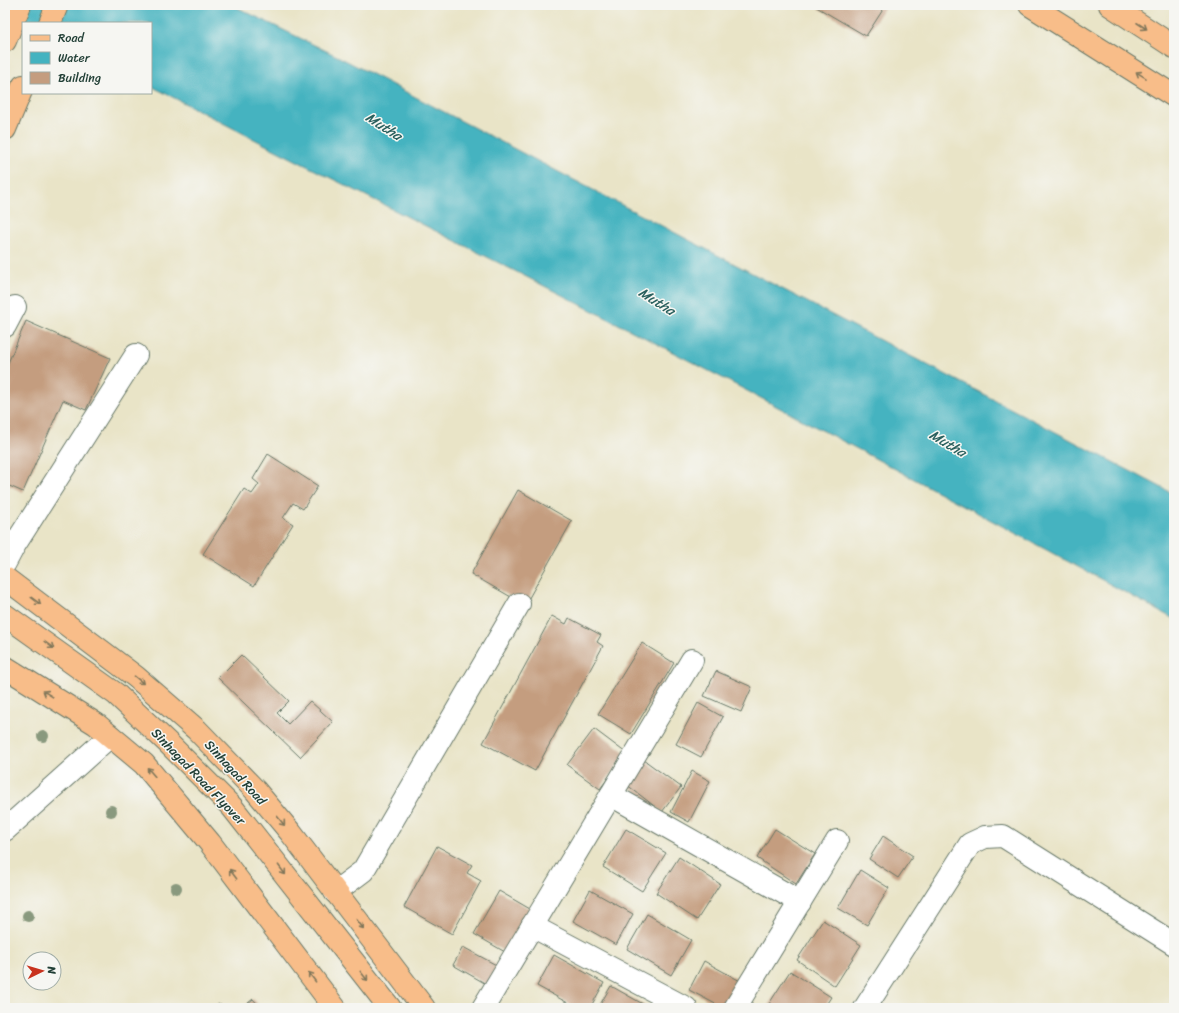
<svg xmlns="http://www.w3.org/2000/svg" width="1179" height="1013" font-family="Sriracha,sans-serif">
	<rect width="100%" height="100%" fill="#f6f6f2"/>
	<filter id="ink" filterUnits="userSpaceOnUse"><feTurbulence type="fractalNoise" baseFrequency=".025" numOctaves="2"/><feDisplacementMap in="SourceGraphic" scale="8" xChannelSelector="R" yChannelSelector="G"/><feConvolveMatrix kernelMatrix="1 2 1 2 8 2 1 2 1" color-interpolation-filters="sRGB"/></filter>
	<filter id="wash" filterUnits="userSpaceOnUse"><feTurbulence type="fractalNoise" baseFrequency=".012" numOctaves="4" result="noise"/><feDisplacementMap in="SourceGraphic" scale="16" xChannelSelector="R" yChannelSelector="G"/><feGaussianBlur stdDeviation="0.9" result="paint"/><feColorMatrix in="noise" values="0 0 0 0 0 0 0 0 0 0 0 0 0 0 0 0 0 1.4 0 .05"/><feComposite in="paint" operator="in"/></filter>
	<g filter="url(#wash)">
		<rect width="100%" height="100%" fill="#e9e4c7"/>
		<!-- water -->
		<path fill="#44b3c0" stroke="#32787a" d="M5,5H232L341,58L1174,494V619C994,521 814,425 632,331C472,248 310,169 151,86V23H23V27L5,19Z"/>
		<g id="blocks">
			<!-- building -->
			<g fill="#c49d7f">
				<polygon points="813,5 886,5 866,36"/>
				<polygon points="26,321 110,358 86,410 63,400 23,492 5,484 5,370"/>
				<polygon points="268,454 318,486 303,509 293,503 283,518 293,524 254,586 203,554 244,489 252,494 259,484 253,479"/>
				<polygon points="518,490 572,521 525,605 471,574"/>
				<polygon points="552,616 566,624 569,618 601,635 597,642 603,646 535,771 483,743"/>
				<polygon points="642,643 674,663 631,734 598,714"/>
				<polygon points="241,655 289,701 277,713 288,724 310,701 333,722 300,757 218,678"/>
				<polygon points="716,671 752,687 741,712 704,696"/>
				<polygon points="698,703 723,717 701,757 676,744"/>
				<polygon points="594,729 626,753 600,789 567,765"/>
				<polygon points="640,757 681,787 662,812 622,781"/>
				<polygon points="692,771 710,781 689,822 671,812"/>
				<polygon points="626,829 666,853 642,891 603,867"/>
				<polygon points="775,829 815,854 796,884 757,858"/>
				<polygon points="883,836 913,856 898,878 869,859"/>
				<polygon points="437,846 472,865 467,873 481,881 452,934 404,907"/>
				<polygon points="679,857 720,884 697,920 656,893"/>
				<polygon points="860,870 889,888 867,925 838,908"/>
				<polygon points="590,890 633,914 616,945 573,921"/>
				<polygon points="499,891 530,909 505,952 474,934"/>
				<polygon points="647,914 691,940 671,975 627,949"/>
				<polygon points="823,920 861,945 835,986 797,960"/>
				<polygon points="463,947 498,966 488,985 453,965"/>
				<polygon points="554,955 604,983 590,1008 577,1008 537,986"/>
				<polygon points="704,961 742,982 728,1008 723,1008 689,990"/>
				<polygon points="790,971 831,997 824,1008 767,1007"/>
				<polygon points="611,986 650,1008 598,1008"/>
				<polygon points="253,999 261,1008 242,1008"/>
				<polygon points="218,1004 231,1008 213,1008"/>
			</g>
		</g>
	</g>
	<g filter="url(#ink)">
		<use href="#blocks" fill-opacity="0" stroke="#667767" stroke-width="1"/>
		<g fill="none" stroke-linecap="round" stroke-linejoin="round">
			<defs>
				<g id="minor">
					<polyline points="5,326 15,307"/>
					<polyline points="5,563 14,546 136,355"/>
					<polyline points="611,795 800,902"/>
					<polyline points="5,830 110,736"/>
					<polyline points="335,892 363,871 519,604"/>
					<polyline points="532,926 686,1008"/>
					<polyline points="483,1008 692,660"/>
					<polyline points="735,1008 837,841"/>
					<polyline points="865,1008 970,844 985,837 1003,836 1174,944"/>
				</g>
				<g id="major">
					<polyline points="1030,5 1174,96"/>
					<polyline points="1110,5 1174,47"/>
					<polyline points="50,23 57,5"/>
					<polyline points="5,41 20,5"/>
					<polyline points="5,129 23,86"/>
					<polyline points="5,578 136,677 197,730 255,790 291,833 424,1008"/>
					<polyline points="5,615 116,694 167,742 232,807 390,1008"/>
					<polyline points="5,667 96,724 144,764 210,843 335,1008"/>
				</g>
			</defs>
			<!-- minor casing -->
			<use href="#minor" stroke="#667767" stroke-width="24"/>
			<!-- major casing -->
			<use href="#major" stroke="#667767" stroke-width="24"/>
			<!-- minor -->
			<use href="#minor" stroke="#fff" stroke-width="22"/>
			<!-- major -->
			<use href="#major" stroke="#f8bd89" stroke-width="22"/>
		</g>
		<!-- trees -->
		<g fill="#89997e">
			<circle cx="43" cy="736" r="6"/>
			<circle cx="111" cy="811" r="6"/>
			<circle cx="176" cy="888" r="6"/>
			<circle cx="28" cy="916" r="6"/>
		</g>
		<!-- one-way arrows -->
		<defs><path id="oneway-shaft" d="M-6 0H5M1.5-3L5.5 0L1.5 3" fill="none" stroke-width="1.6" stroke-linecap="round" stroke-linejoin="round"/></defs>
		<g stroke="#81775a">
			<use href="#oneway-shaft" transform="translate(1142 26) rotate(33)"/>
			<use href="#oneway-shaft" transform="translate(1141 75) rotate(-148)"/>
			<use href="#oneway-shaft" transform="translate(36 601) rotate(37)"/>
			<use href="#oneway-shaft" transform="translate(49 645) rotate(36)"/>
			<use href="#oneway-shaft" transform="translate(139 680) rotate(40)"/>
			<use href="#oneway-shaft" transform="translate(48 694) rotate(-148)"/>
			<use href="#oneway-shaft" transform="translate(151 772) rotate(-130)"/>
			<use href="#oneway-shaft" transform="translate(281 821) rotate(51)"/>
			<use href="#oneway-shaft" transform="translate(282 870) rotate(53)"/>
			<use href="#oneway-shaft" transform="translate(233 874) rotate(-127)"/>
			<use href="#oneway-shaft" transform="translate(360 924) rotate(53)"/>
			<use href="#oneway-shaft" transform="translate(364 976) rotate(51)"/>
			<use href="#oneway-shaft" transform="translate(312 977) rotate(-127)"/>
		</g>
	</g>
	<g text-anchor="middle" stroke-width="3" stroke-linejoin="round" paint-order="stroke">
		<!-- street labels -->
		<g font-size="13" fill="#1f3d34" stroke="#f6f6f2">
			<text transform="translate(236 772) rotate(47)" y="5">Sinhagad Road</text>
			<text transform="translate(199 776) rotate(46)" y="5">Sinhagad Road Flyover</text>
		</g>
		<!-- water labels -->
		<g font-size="14" font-style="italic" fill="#2a605e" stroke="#f6f6f2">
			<text transform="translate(384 126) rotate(33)" y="5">Mutha</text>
			<text transform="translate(657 301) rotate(32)" y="5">Mutha</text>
			<text transform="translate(948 443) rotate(31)" y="5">Mutha</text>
		</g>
	</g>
	<!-- margin -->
	<rect width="1179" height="1013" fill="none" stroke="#f6f6f2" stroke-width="20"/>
	<!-- legend -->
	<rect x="22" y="22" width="130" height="72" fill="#f6f6f2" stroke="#a0aca6"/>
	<rect x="30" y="35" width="20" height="6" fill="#f8bd89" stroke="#a0aca6"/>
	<text x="58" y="42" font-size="12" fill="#1f3d34">Road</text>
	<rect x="30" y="52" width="20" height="12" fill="#44b3c0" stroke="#a0aca6"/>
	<text x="58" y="62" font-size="12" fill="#1f3d34">Water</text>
	<rect x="30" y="72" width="20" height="12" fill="#c49d7f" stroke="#a0aca6"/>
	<text x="58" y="82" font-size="12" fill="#1f3d34">Building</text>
	<!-- north arrow -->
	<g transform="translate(42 971) rotate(85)"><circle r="19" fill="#f6f6f2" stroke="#a0aca6"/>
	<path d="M0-3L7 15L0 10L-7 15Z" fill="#c8321e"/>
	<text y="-6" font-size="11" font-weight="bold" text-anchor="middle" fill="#1f3d34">N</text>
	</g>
</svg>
